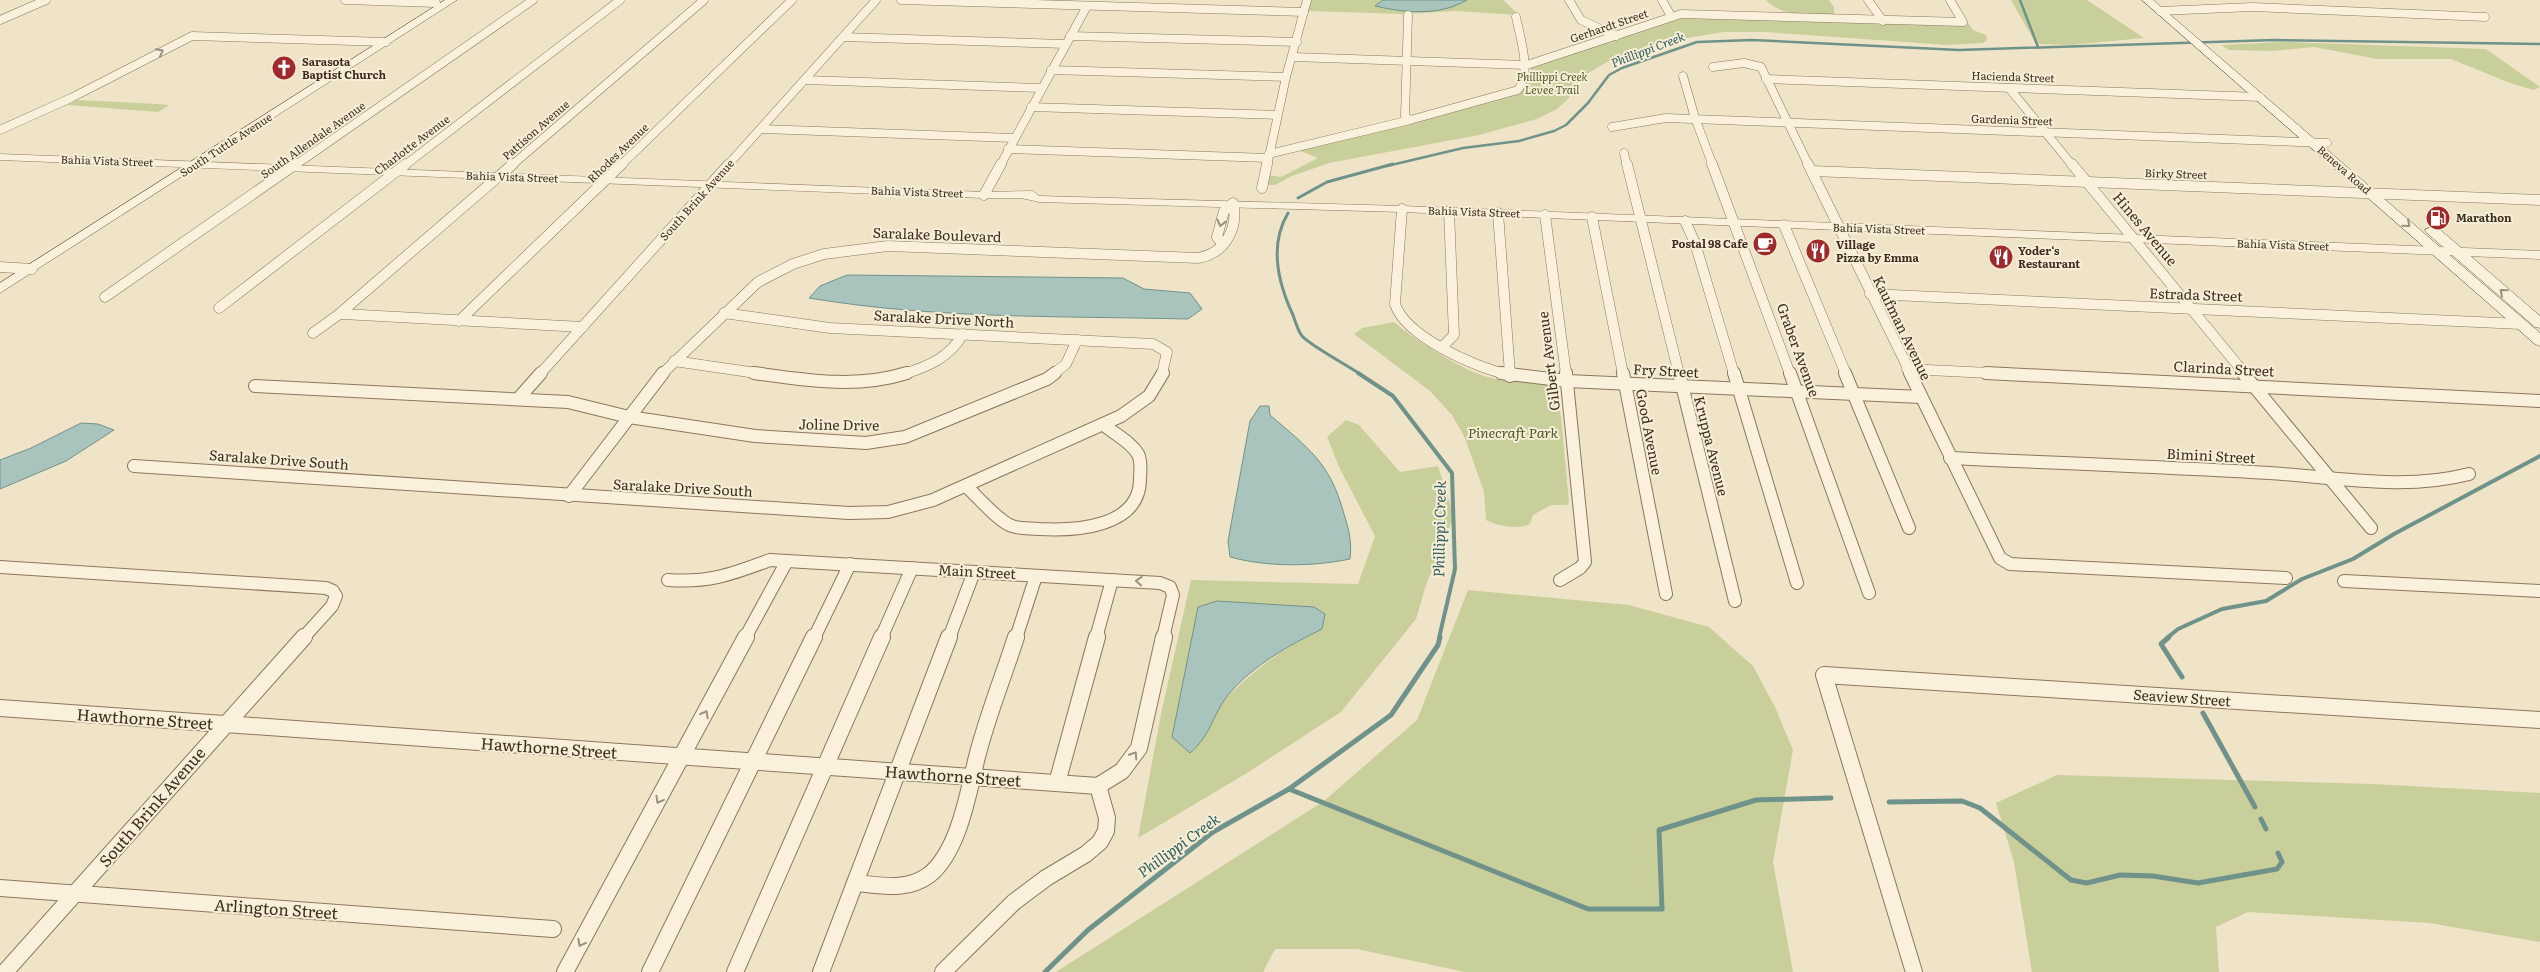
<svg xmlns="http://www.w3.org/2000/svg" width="2540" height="972" font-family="Literata,serif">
	<rect width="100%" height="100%" fill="#f0e4c8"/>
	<!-- green -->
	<g fill="#c9cf9b" fill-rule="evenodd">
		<polygon points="1310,0 1503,0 1519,15 1456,11 1405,14 1308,11"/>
		<path d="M1766,0H1829L1834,7V14C1811,14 1783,18 1766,0Z"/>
		<polygon points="2011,0 2087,0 2144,38 2071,45 2036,44"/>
		<polygon points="1681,15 1968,23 1973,30 1986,35 1987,40 1983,43 1948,45 1765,32 1723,32 1675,40 1607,62 1585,75 1567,100 1557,109 1537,119 1479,135 1329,163 1292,176 1275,185 1267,185 1269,175 1281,177 1318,158 1298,150 1522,91 1527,86 1531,68"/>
		<polygon points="2284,42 2486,49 2540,87 2534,90 2510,83 2451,59 2377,59 2314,47 2273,51 2229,50 2221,45"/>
		<polygon points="78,100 158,104 169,105 158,112 67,105"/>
		<path d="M1394,322C1414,340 1465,372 1491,378C1511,382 1533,382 1553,384L1561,417L1569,502L1567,505H1551L1533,515L1530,524C1517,530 1498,526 1486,520L1484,492L1465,438L1452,415L1430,391L1354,334L1362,328Z"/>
		<path d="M1346,420L1359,425L1400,472L1438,466L1454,516L1426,585L1416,619L1341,712L1247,773L1138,838L1161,714L1191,580L1358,584L1375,536L1339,467L1327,437ZM1217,601L1265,604L1322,629C1286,646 1256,668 1228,696Z"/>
		<polygon points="1468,590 1629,605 1709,627 1753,666 1775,707 1793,750 1773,862 1793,972 1465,972 1357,949 1275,949 1263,972 1056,972 1324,801 1417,720"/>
		<polygon points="2057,775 2373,784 2540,793 2540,942 2429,923 2248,912 2216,927 2219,972 2032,972 2014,862 1996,803"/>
	</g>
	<!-- water -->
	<g fill="#a9c4bc" stroke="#6f938a">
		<path d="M1383,0H1467C1440,16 1405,13 1375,6Z"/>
		<path d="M847,275L1123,278L1144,289L1190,293L1202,309L1188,319C1062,316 934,319 809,298L820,286Z"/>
		<path d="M1260,406H1269L1270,415C1308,448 1330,462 1344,514C1349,530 1352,542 1350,559C1312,567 1267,567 1230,557L1228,541L1250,421Z"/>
		<polygon points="81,423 98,424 114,430 66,461 0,489 0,460 31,448"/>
		<path d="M1217,601L1314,607L1325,614L1322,629C1289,645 1252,666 1228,695C1213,714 1211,735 1190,753L1172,737L1198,607Z"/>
	</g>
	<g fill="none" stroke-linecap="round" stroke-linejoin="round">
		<!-- stream-far3 -->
		<g stroke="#6f938a" stroke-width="2.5">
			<polyline points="2020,0 2038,47"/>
			<polyline points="1387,166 1463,148 1519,141 1554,131 1566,125 1588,103 1609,75 1622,68 1697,42 1752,40 1959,50 2274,40 2540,44"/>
		</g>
		<!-- stream-far2 -->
		<g stroke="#6f938a" stroke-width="3">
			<polyline points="1298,198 1327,182 1393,164"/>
			<path d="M1288,213C1269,245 1278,283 1293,315C1295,321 1298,331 1302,336C1311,346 1347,365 1360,374"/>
		</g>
		<!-- stream-far1 -->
		<g stroke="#6f938a" stroke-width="4">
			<polyline points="1358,373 1393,396 1452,473 1455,569 1439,638"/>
			<polyline points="2167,638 2178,629 2222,609 2266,601 2302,579 2353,559 2394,534 2540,456"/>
		</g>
		<!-- stream -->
		<g stroke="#6f938a" stroke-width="5">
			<polyline points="2169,637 2161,644 2182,677"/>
			<polyline points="2203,713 2255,807"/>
			<polyline points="1289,789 1588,909 1662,909 1659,830 1756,800 1831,798"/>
			<polyline points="1889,802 1962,801 1980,808 2071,880 2087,883 2120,875 2153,876 2198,883 2277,869 2282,862 2278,853"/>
			<polyline points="2261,819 2266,829"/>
			<polyline points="1045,972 1088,930 1213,832 1289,789 1391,715 1438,645 1440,637"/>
		</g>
		<defs>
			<g id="minor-far3">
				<polyline points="345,0 436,3"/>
				<polyline points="901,0 1304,12"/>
				<polyline points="1569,0 1581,20 1616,36"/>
				<polyline points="1662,0 1671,16"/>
				<polyline points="1868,0 1883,21"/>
				<polyline points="2160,11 2252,7 2485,17"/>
				<polyline points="1408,15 1405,116 1410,120"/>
				<polyline points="0,20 46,0"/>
				<polyline points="1070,36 1297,42"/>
				<polyline points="843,37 1066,44"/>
				<polyline points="1293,57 1527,65 1681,14 1963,22 1950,0"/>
				<polyline points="1713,67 1744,63 1761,67 1809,166"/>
				<polyline points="1051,70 1286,77"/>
				<polyline points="1683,76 1695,118 1713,166"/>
				<polyline points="1766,79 2260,97"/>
				<polyline points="805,80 1041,88"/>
				<polyline points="2009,88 2073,166"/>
				<polyline points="1031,107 1277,115"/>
				<polyline points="1612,127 1666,118 2327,143"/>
				<polyline points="762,129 1014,138"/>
				<polyline points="0,130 71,98 192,36 386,42"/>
				<polyline points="1008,149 1268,158"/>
				<polyline points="1624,153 1627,166"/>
				<path d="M1269,154L1410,120L1518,90C1532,71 1520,38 1516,17"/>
				<polyline points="294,166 533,0"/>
				<polyline points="404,166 620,0"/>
				<polyline points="511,166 704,0"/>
				<polyline points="620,166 792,0"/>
				<polyline points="727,166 876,0"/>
				<polyline points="1000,166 1087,6"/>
				<polyline points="1267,166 1286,77 1307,0"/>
			</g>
			<g id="minor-far2">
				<polyline points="1627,164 1679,374"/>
				<polyline points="1712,164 1790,374"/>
				<polyline points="1808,164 1911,374"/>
				<polyline points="2072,164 2245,374"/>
				<polyline points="1812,171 2540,200"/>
				<polyline points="1262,188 1267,164"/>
				<polyline points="984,195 1001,164"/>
				<path d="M1402,209L1395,304C1405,336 1474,367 1506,374"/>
				<polyline points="1498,213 1510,374"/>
				<polyline points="1545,215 1566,374"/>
				<polyline points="1592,217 1623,374"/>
				<polyline points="1685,221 1695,243 1734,374"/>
				<polyline points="1784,225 1846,374"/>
				<polyline points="0,267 32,269"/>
				<polyline points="1870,294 2521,324"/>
				<polyline points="105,297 296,164"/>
				<polyline points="219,308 406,164"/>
				<polyline points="724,313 830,328 1153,344 1167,352 1162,374"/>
				<polyline points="342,314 583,327"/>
				<polyline points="459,321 622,164"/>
				<polyline points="313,333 338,315 513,164"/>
				<polyline points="1442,347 1454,335 1449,211"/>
				<polyline points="674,361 763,374"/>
				<polyline points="1907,369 2011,374"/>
				<polyline points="540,374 729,164"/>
				<path d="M662,374L758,282L793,264L824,254L888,246L1198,258C1224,254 1239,229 1233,203L1224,211L1217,237L1223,245"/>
				<path d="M903,374C928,367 950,357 963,334"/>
				<polyline points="1053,374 1066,364 1077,340"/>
			</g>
			<g id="minor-far1">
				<path d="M754,373C805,380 856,389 907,373"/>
				<polyline points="1501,373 1567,381 1921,397"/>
				<polyline points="1510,373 1510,376"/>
				<polyline points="1623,373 1666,594"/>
				<polyline points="1679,373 1735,601"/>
				<polyline points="1734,373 1797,583"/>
				<polyline points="1790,373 1869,593"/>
				<polyline points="1845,373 1909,528"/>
				<polyline points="1910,373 2000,558 2010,564 2286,578"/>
				<polyline points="1986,373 2540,401"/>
				<polyline points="2243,373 2371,528"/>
				<polyline points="255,386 568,402 629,417 755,436 866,443 905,437 1047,379 1055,373"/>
				<polyline points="518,399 541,373"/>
				<path d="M1950,458C2056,463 2163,467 2269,473C2335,477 2404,491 2469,474"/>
				<polyline points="134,466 849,513 888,512 933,500 1121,416 1149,396 1163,373"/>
				<path d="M966,486C977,496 999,522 1012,526C1020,529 1030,528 1039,529C1074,531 1139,528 1140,480C1140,472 1142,462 1138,454C1130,441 1114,434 1103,424"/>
				<polyline points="569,496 663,373"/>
				<polyline points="0,567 326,588 333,591 336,596 332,606 303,638"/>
				<path d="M668,580C710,583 732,574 770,560L1160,583L1170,587L1173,595L1163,638"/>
				<polyline points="1560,580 1580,568 1585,562 1566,373"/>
				<polyline points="2344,581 2540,591"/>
				<polyline points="745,638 787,561"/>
				<polyline points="814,638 850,564"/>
				<polyline points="881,638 912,568"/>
				<polyline points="949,638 974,572"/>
				<polyline points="1016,638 1036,576"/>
				<polyline points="1096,638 1112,580"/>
			</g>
			<g id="minor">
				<polyline points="0,708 1098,786 1122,771 1139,748 1164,637"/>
				<polyline points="1057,783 1097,637"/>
				<path d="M855,883C880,885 906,892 929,875C958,852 968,795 976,761C986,719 1003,678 1016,637"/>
				<polyline points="0,888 553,929"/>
				<polyline points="5,972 304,637"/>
				<polyline points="565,972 746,637"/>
				<polyline points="650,972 814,637"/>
				<polyline points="735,972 882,637"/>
				<polyline points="821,972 949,637"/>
				<polyline points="943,972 1014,902 1046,878 1086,854 1100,842 1106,831 1107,818 1098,786"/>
				<polyline points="1914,972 1824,675 2540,720"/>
			</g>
			<polygon id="tertiary" points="0,154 984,192 1033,191 1039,196 1402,206 2540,251 2540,259 1402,212 1039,202 1021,198 984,198 0,160"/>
			<g id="secondary">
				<polygon points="445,0 457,0 0,293 0,283"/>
				<polygon points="2142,0 2153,0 2540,333 2540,346 2535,344"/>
				<polygon points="2432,226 2437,227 2540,316 2540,328 2535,327 2427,233 2425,230"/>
			</g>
		</defs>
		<!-- minor-far3 casing -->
		<use href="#minor-far3" stroke="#8d765c" stroke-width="9"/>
		<!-- minor-far2 casing -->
		<use href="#minor-far2" stroke="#8d765c" stroke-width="11"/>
		<!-- minor-far1 casing -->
		<use href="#minor-far1" stroke="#8d765c" stroke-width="14"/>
		<!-- minor casing -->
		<use href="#minor" stroke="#8d765c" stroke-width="18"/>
		<!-- tertiary casing -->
		<use href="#tertiary" stroke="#8d765c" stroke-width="1"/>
		<!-- secondary casing -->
		<use href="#secondary" stroke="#6f573f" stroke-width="1"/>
		<!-- minor-far3 -->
		<use href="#minor-far3" stroke="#faf1dc" stroke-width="8"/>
		<!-- minor-far2 -->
		<use href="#minor-far2" stroke="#faf1dc" stroke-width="10"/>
		<!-- minor-far1 -->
		<use href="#minor-far1" stroke="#faf1dc" stroke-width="12"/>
		<!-- minor -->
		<use href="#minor" stroke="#faf1dc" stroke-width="16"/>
		<!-- tertiary -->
		<use href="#tertiary" fill="#faf1dc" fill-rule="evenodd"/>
		<!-- secondary -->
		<use href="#secondary" fill="#faf1dc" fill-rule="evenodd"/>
	</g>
	<!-- one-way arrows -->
	<defs><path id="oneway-chevron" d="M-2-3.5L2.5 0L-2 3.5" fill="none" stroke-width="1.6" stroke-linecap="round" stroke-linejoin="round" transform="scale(1.25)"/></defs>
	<g stroke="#9c907e">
		<use href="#oneway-chevron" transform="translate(160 52) rotate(-27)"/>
		<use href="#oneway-chevron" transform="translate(1221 223) rotate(104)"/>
		<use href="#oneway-chevron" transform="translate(2407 224) rotate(41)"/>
		<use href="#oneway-chevron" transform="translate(2503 292) rotate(-139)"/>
		<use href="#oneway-chevron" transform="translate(1139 581) rotate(-176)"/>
		<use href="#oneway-chevron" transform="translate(705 714) rotate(-62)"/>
		<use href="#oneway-chevron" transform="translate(1134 755) rotate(-57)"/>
		<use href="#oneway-chevron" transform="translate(659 800) rotate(119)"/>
		<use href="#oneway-chevron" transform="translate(581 943) rotate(119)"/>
	</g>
	<!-- icons -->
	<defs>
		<symbol id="church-disc" viewBox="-11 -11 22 22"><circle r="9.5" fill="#9e2a2b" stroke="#f7eed8"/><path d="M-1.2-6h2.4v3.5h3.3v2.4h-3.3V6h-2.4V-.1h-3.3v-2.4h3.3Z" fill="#fff"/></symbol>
		<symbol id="fuel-disc" viewBox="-11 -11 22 22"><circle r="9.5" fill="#9e2a2b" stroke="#f7eed8"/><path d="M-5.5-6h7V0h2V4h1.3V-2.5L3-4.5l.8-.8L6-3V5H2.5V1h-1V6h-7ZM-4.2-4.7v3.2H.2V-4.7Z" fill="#fff"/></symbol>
		<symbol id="cafe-disc" viewBox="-11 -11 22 22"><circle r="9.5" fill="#9e2a2b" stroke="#f7eed8"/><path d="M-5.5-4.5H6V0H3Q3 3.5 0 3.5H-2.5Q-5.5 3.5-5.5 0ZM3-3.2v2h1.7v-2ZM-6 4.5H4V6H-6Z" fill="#fff"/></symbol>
		<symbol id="restaurant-disc" viewBox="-11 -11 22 22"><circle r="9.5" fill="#9e2a2b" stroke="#f7eed8"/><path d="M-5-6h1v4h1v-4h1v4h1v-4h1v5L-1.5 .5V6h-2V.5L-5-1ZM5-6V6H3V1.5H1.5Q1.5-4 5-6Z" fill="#fff"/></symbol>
	</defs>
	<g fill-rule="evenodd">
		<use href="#church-disc" x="270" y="54" width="28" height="28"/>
		<use href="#fuel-disc" x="2424" y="204" width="28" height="28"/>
		<use href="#cafe-disc" x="1751" y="230" width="28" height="28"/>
		<use href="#restaurant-disc" x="1804" y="237" width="28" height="28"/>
		<use href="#restaurant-disc" x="1987" y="243" width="28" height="28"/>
	</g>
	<g text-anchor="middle" stroke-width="4" stroke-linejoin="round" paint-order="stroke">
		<!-- far-street labels -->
		<g font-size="11" fill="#3d2e20" stroke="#f7eed8">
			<text transform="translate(1609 26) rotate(-19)" y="4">Gerhardt Street</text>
			<text transform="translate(2013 77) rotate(2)" y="4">Hacienda Street</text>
			<text transform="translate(2012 120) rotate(2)" y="4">Gardenia Street</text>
			<text transform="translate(536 130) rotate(-41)" y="4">Pattison Avenue</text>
			<text transform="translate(313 140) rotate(-35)" y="4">South Allendale Avenue</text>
			<text transform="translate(226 145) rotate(-33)" y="4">South Tuttle Avenue</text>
			<text transform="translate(412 145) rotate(-37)" y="4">Charlotte Avenue</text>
			<text transform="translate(618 153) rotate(-44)" y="4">Rhodes Avenue</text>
			<text transform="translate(107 161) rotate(2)" y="4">Bahia Vista Street</text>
			<text transform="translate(2344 170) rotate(41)" y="4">Beneva Road</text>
			<text transform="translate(2176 174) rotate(2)" y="4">Birky Street</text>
			<text transform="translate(512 177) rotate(2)" y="4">Bahia Vista Street</text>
			<text transform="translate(917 192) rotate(2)" y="4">Bahia Vista Street</text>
			<text transform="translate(697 200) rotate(-48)" y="4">South Brink Avenue</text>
			<text transform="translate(1474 212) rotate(2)" y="4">Bahia Vista Street</text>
			<text transform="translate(1879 229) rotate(2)" y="4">Bahia Vista Street</text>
			<text transform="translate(2283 245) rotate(2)" y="4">Bahia Vista Street</text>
		</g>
		<!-- far-poi labels -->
		<g font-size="11" font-weight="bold" fill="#3d2e20" stroke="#f7eed8" text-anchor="start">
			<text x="302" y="66">Sarasota<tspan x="302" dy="13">Baptist Church</tspan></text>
			<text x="2456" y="222">Marathon</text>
			<text x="1748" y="248" text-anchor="end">Postal 98 Cafe</text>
			<text x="1836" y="249">Village<tspan x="1836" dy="13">Pizza by Emma</tspan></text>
			<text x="2018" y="255">Yoder‘s<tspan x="2018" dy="13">Restaurant</tspan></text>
		</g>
		<!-- far-park labels -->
		<g font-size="11" font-style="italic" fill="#4d5a26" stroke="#f7eed8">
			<text x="1552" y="81">Phillippi Creek<tspan x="1552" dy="13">Levee Trail</tspan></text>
		</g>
		<!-- far-water labels -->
		<g font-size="12" font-style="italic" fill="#2f5d5a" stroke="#f7eed8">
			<text transform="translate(1648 50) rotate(-21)" y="4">Phillippi Creek</text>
		</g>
		<!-- street labels -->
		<g font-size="14" fill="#3d2e20" stroke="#f7eed8">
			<text transform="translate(2145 229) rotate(50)" y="5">Hines Avenue</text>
			<text transform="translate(937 235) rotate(2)" y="5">Saralake Boulevard</text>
			<text transform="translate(2196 295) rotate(2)" y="5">Estrada Street</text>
			<text transform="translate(944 319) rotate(3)" y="5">Saralake Drive North</text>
			<text transform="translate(1902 328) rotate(64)" y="5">Kaufman Avenue</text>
			<text transform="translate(1798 350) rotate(70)" y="5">Graber Avenue</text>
			<text transform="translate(1549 361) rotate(-97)" y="5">Gilbert Avenue</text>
			<text transform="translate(2224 369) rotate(3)" y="5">Clarinda Street</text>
			<text transform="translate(1666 371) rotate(3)" y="5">Fry Street</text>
			<text transform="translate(839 425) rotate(1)" y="5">Joline Drive</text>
			<text transform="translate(1649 432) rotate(79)" y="5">Good Avenue</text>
			<text transform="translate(1711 446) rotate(76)" y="5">Kruppa Avenue</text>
			<text transform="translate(2211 456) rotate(3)" y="5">Bimini Street</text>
			<text transform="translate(279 460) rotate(4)" y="5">Saralake Drive South</text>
			<text transform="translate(683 488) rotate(3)" y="5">Saralake Drive South</text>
			<text transform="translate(977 572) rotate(3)" y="5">Main Street</text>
			<text transform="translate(2182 698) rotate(4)" y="5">Seaview Street</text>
		</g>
		<!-- park labels -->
		<g font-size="14" font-style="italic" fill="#4d5a26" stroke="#f7eed8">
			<text x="1513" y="438">Pinecraft Park</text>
		</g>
		<!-- water labels -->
		<g font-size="15" font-style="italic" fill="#2f5d5a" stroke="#f7eed8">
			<text transform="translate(1440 529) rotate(-89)" y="5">Phillippi Creek</text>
			<text transform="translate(1179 846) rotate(-36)" y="5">Phillippi Creek</text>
		</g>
		<!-- near-street labels -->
		<g font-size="16" fill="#3d2e20" stroke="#f7eed8">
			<text transform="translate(145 719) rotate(4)" y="6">Hawthorne Street</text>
			<text transform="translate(549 748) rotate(4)" y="6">Hawthorne Street</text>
			<text transform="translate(953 776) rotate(4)" y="6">Hawthorne Street</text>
			<text transform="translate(152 807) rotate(-49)" y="6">South Brink Avenue</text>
			<text transform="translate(276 909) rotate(4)" y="6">Arlington Street</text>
		</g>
	</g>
</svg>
